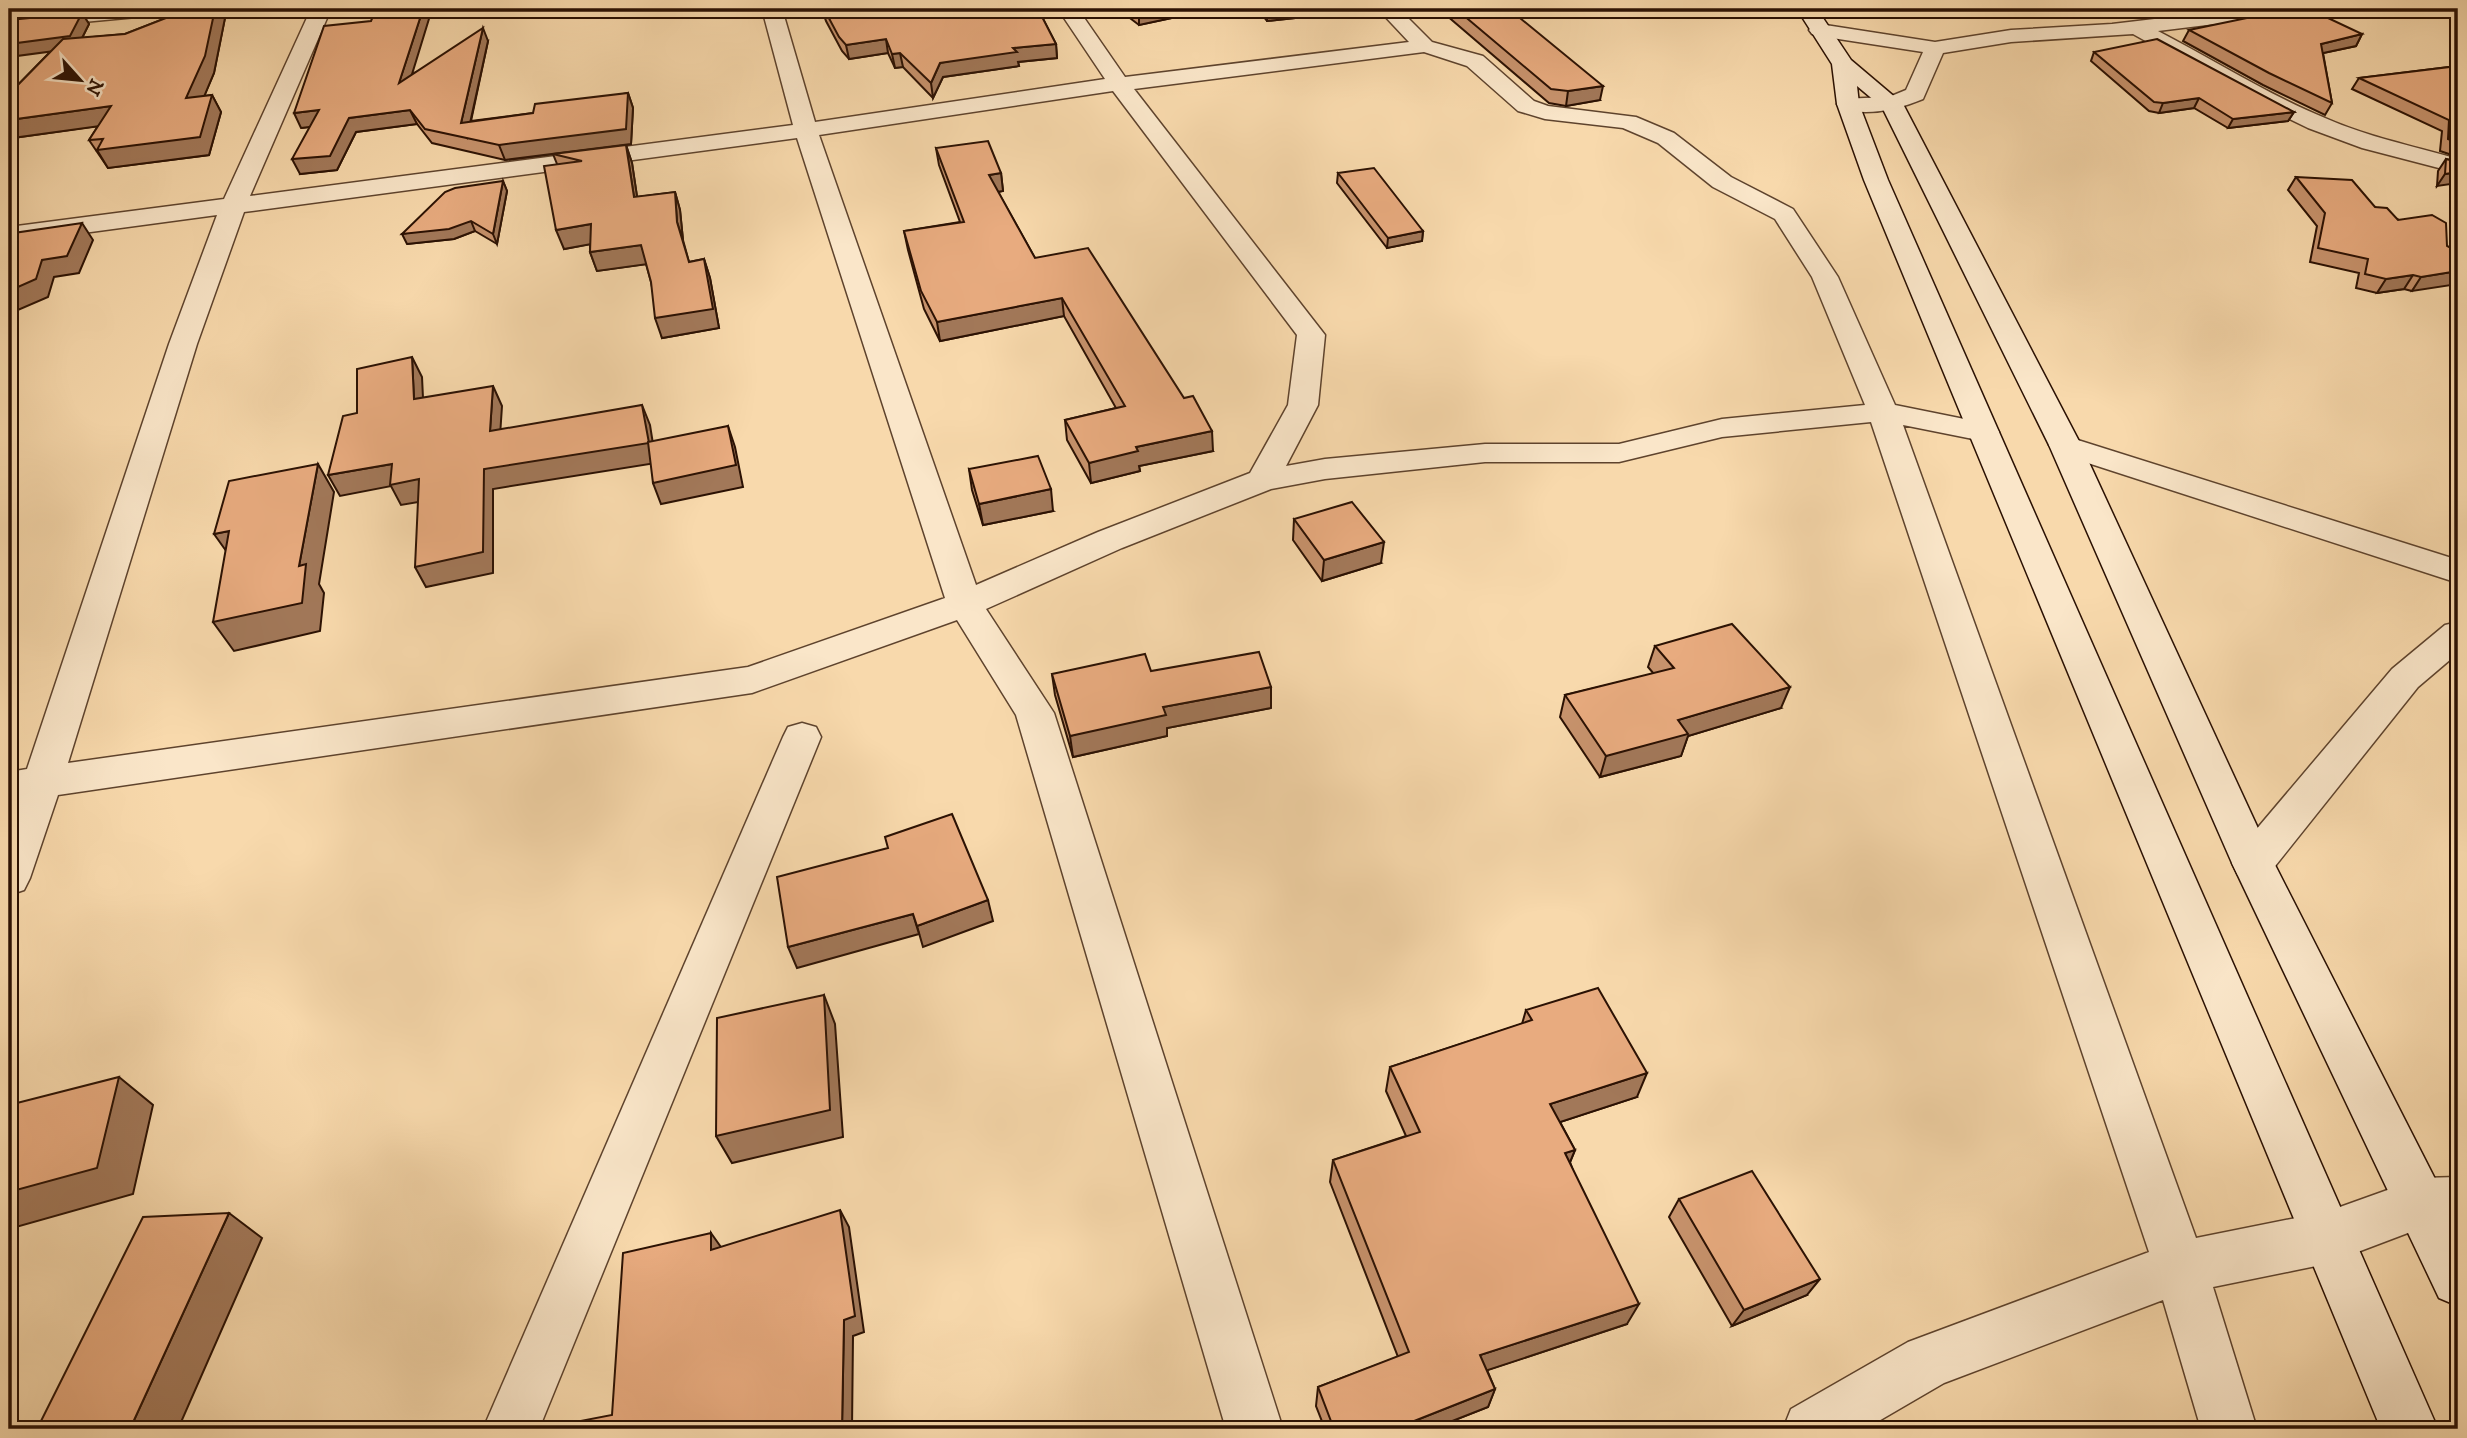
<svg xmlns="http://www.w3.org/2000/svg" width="2467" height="1438" font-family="'IM FELL DW Pica',serif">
	<rect width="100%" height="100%" fill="#f8d9ac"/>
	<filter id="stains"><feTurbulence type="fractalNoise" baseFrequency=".00286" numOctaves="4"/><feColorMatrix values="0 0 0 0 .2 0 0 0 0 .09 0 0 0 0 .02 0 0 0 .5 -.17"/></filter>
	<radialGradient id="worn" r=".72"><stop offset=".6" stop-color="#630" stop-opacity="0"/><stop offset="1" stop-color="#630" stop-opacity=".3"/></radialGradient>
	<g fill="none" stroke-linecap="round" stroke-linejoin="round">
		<defs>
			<g id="street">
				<polygon points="96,9 168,9 165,13 158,15 9,29 9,17"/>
				<path d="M311,9H331L250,196L793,125L762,9H782L815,122L1105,79L1058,9H1078L1125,77L1409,42L1378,9H1399L1432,42L1483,56L1534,101L1548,106L1636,117L1674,133L1731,177L1793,209L1838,277L1895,405L1994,425L1999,432L1994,439L1983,441L1903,425L2196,1238L2326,1212L2421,1178L2458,1177V1227L2421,1228L2326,1264L2213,1287L2257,1429H2201L2163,1300L1944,1383L1865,1429H1783L1791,1409L1908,1342L2149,1252L1871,422L1722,437L1619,462H1485L1325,479L1271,489L1122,548L986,609L1054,713L1283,1429H1226L1016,715L957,620L752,693L58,795L30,878L24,890L9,895V819L15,801L9,802V772L27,769L169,344L217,215L9,243V227L224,199ZM1424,52L1467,66L1518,111L1545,119L1623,128L1658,143L1713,187L1775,219L1812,277L1865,405L1722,419L1619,444H1485L1325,459L1286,466L1318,405L1325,335L1134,89ZM1113,91L1297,335L1288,405L1250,473L1098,532L976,585L819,135ZM797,138L945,598L748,667L68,763L197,344L244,212Z"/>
				<path d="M2239,9H2298L2295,13L2288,15L2158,31C2214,60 2267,94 2325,118C2368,137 2413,146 2458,159V173L2362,148L2308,128L2255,102L2133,34L2011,42L1943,53L1923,99C1897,110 1869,116 1840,109L1837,104L1840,99L1889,97L1906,90L1923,52L1819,36L1812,34L1809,30L1812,26L1819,24L1935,42L2011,30L2112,24Z"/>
				<polygon points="2065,436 2458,560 2458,583 2054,452 2049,445 2054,438"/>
				<polygon points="2458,622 2458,653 2418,687 2268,875 2253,880 2238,875 2232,863 2238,851 2392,669 2445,625"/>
				<polygon points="802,723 816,727 821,737 539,1429 483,1429 783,737 788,727"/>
			</g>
			<polygon id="secondary" points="1797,9 1817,9 1851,60 1903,104 2081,445 2274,863 2458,1224 2458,1306 2439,1298 2232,863 2049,445 1882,107 1857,86 1859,104 1888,180 2438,1429 2381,1429 1864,180 1837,104 1832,64"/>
		</defs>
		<!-- street casing -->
		<use href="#street" stroke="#5e432d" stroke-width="3"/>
		<!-- secondary casing -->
		<use href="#secondary" stroke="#2b1103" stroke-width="3"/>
		<!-- street -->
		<use href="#street" fill="#fae6c9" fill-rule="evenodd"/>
		<!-- secondary -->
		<use href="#secondary" fill="#fae6c9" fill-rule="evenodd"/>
	</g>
	<!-- wall -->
	<g fill="#c8936d" stroke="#2b1103" stroke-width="2">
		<polygon points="189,9 224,9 226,13 214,73 204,96 212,95 221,112 209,155 108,168 89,140 98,126 13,138 9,146 9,94 51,51 82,13 89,24 82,38 125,34"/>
		<polygon points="822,9 1038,9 1056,44 1057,58 1018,62 1019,66 943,77 933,98 903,67 895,68 888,53 849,59 842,51 826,21"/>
		<polygon points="1118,9 1214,9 1139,25"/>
		<polygon points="1229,9 1314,9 1313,16 1267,21 1259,11 1234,14"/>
		<polygon points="1439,9 1509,9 1600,100 1566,106 1549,103"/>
		<polygon points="2189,30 2362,34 2356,46 2323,53 2332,103 2325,115 2263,85 2183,41"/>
		<polygon points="488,41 471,121 533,113 628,93 633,108 631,144 505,160 432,143 417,124 356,132 337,170 300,174 310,127 301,128 412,74"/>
		<polygon points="2094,52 2294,112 2288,121 2228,128 2194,108 2159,113 2149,111 2091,61"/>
		<polygon points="2458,66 2458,157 2440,151 2442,131 2352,89 2359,78"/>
		<polygon points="626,145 632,163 637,197 675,192 680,210 683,240 689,262 704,259 710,278 719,328 662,338 651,282 646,264 597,271 590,252 590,244 564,249 557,164 553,154"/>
		<polygon points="936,148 1001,173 1003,191 998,192 1035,258 1213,451 1139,466 1140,471 1091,483 1067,440 1065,420 1116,408 1064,316 940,341 924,309 908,250 904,231 960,222 939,165"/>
		<polygon points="2446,159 2458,162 2437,186 2438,171"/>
		<polygon points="1338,173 1423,231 1422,241 1387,248 1337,183"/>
		<polygon points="2296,177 2375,207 2447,246 2412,291 2404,289 2377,293 2356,288 2359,273 2310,262 2317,226 2288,190"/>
		<polygon points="503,181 507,191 497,244 475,231 454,239 407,244"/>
		<polygon points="969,469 1053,511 983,525 972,490"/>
		<polygon points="1294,519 1381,563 1322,581 1293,540"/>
		<polygon points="1655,646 1781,708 1688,736 1681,756 1600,777 1560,717 1565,695 1654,674 1648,667"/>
		<polygon points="1151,671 1271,708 1167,728 1167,736 1073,757 1055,695 1052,674"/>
		<polygon points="1526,1010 1637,1097 1560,1122 1575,1150 1570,1162 1627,1324 1487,1370 1495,1389 1488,1407 1432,1429 1325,1429 1316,1406 1318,1387 1398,1357 1330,1182 1333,1160 1406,1136 1386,1091 1390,1067 1522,1024"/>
		<polygon points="1679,1199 1807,1295 1732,1326 1669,1217"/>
	</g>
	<!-- shaded-wall -->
	<g fill="#a27859" stroke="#2b1103" stroke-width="2">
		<polygon points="9,9 73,9 9,15"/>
		<polygon points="215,9 224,9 226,13 214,73 196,116 186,98"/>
		<polygon points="423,9 432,9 405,97 399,83"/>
		<polygon points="1161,9 1214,9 1139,25 1139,13"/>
		<polygon points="1234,9 1259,9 1259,11 1234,14"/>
		<polygon points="1280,9 1314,9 1313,16 1267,21 1267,10"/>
		<polygon points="82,13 89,24 77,48 9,57 9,44"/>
		<polygon points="483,28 488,41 467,137 461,123"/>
		<polygon points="2362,34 2356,46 2314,55 2321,44"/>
		<polygon points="886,39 888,53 849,59 846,45"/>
		<polygon points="1056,44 1057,58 1018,62 1019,66 943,77 933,98 931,83 940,63 1013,48"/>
		<polygon points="900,53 903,67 895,68 892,54"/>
		<polygon points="1603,86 1600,100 1566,106 1568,91"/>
		<polygon points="628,93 633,108 631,144 505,160 499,145"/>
		<polygon points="212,95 221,112 209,155 108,168 97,150"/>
		<polygon points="2199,98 2194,108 2159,113 2163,103"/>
		<polygon points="111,106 122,123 13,138 9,146 9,120"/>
		<polygon points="319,110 326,125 301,128 294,113"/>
		<polygon points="410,110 417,124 356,132 337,170 300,174 292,159 349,118"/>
		<polygon points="2294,112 2288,121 2228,128 2233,119"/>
		<polygon points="626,145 632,163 640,216 634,197"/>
		<polygon points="2458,172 2458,183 2437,186 2445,174"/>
		<polygon points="1001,173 1003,191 991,193 989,175"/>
		<polygon points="503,181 507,191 497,244 493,234"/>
		<polygon points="675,192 680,210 683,240 677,222"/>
		<polygon points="471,221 475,231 454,239 407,244 402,234"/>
		<polygon points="82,223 93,240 79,273 54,277 48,297 11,313 9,309 9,291"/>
		<polygon points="591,224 597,243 564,249 556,230"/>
		<polygon points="1423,231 1422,241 1387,248 1388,238"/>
		<polygon points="641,245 648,264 597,271 590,252"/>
		<polygon points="704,259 710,278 719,328 662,338 655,318"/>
		<polygon points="2458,271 2458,284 2412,291 2421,277"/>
		<polygon points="2413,275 2404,289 2377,293 2386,279"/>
		<polygon points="1062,298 1064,316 940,341 937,322"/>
		<polygon points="412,357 422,377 424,419 414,399"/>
		<polygon points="493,386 502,406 499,451 490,431"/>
		<polygon points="642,405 650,425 656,463 493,489 493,573 426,587 415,567 484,469"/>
		<polygon points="728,426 735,447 743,487 661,504 653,483"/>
		<polygon points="1212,431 1213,451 1139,466 1140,471 1091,483 1089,463 1136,447"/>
		<polygon points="318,464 334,492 319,584 324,593 320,631 234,651 213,622 299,566"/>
		<polygon points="392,464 419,479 430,500 401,505 391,486 340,496 328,475"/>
		<polygon points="1051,489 1053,511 983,525 979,504"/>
		<polygon points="229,531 234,562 214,534"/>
		<polygon points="1384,542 1381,563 1322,581 1324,560"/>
		<polygon points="1271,687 1271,708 1167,728 1167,736 1073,757 1070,736 1163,707"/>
		<polygon points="1790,687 1781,708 1688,736 1681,756 1600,777 1606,756 1678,720"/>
		<polygon points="988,900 993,921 923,947 917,926"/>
		<polygon points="913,914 919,934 797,968 788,947"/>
		<polygon points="824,995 835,1024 843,1137 732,1163 716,1136"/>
		<polygon points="1647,1073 1637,1097 1542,1128 1550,1104"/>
		<polygon points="119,1077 153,1105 133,1194 9,1229 9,1192"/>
		<polygon points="1575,1150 1566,1172 1565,1153"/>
		<polygon points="840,1210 849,1227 864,1332 853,1336 852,1429 842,1429 844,1320"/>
		<polygon points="229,1213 262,1238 178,1429 130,1429"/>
		<polygon points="711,1233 723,1250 711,1250"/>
		<polygon points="1820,1279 1807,1295 1732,1326 1744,1310"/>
		<polygon points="1639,1304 1627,1324 1473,1375 1480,1355"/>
		<polygon points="1495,1389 1488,1407 1432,1429 1394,1429"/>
	</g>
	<!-- building -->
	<g fill="#e8ab7f" stroke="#2b1103" stroke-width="2">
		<polygon points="189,9 215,9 205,56 186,98 212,95 200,137 97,150 103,139 89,140 111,106 9,120 9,94 63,39 125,34"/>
		<polygon points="376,9 423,9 399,83 483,28 461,123 533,113 535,104 628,93 626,129 499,145 425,129 410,110 349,118 330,156 292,159 319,110 294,113 324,26 371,21"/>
		<polygon points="824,9 1038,9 1056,44 1013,48 1017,52 940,63 931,83 900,53 892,54 886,39 846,45 839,37"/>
		<polygon points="1132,9 1161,9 1139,13"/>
		<polygon points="1456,9 1509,9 1603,86 1568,91 1551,89"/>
		<polygon points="2290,9 2309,9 2362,34 2321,44 2332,103 2269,73 2189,30"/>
		<polygon points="82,13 70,36 9,44 9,20"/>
		<polygon points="2157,39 2294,112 2233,119 2199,98 2163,103 2154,102 2094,52"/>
		<polygon points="2458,66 2458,143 2448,139 2449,120 2359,78"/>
		<polygon points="988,141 1001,173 989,175 1035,258 1088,248 1184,398 1193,396 1212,431 1136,447 1138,451 1089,463 1065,420 1125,406 1062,298 937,322 921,291 904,231 964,222 936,148"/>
		<polygon points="626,145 634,197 675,192 677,222 689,262 704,259 713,309 655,318 651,282 641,245 590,252 591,224 556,230 544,166 582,161 553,154"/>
		<polygon points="2446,159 2458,162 2458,172 2445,174"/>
		<polygon points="1374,168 1423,231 1388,238 1338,173"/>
		<polygon points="2296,177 2352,180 2375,207 2387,208 2398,220 2432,215 2446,223 2447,246 2458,252 2458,271 2421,277 2413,275 2386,279 2365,274 2368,259 2318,248 2325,213"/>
		<polygon points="503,181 493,234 471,221 449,229 402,234 445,192 455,188"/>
		<polygon points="82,223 67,256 42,260 36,279 9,291 9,255 14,233"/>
		<polygon points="412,357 414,399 493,386 490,431 642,405 649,443 484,469 483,552 415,567 419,479 390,485 392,464 328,475 343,416 357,413 357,369"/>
		<polygon points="728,426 736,465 653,483 648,442"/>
		<polygon points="1038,456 1051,489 979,504 969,469"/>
		<polygon points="318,464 299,566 306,564 302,603 213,622 229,531 214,534 229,481"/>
		<polygon points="1352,502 1384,542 1324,560 1294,519"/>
		<polygon points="1732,624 1790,687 1678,720 1688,734 1606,756 1565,695 1674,668 1655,646"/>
		<polygon points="1259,652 1271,687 1163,707 1166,715 1070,736 1052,674 1145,654 1151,671"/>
		<polygon points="952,814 988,900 917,926 913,914 788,947 777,877 888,848 885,837"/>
		<polygon points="1598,988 1647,1073 1550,1104 1575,1150 1565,1153 1639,1304 1480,1355 1495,1389 1394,1429 1334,1429 1318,1387 1409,1352 1333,1160 1420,1132 1390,1067 1532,1020 1526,1010"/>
		<polygon points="824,995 830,1110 716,1136 717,1018"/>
		<polygon points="119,1077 97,1168 9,1192 9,1105"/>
		<polygon points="1752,1171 1820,1279 1744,1310 1679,1199"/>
		<polygon points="840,1210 855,1316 844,1320 842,1429 574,1429 575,1422 612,1415 623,1253 711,1233 711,1250"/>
		<polygon points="229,1213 130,1429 37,1429 143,1217"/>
	</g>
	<!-- margin -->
	<rect width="2467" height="1438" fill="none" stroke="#f8d9ac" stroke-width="35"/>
	<rect x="10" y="10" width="2446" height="1417" fill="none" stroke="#2b1103" stroke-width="3.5"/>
	<rect x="18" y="18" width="2432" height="1403" fill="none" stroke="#2b1103" stroke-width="2"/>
	<!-- north arrow -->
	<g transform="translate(80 80) rotate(117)" stroke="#fae6c9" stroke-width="5" paint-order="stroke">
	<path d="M0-5L12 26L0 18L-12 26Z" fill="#2b1103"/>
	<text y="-10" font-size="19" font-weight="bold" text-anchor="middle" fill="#2b1103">N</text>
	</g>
	<rect width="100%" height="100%" filter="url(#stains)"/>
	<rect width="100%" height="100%" fill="url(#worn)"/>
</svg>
